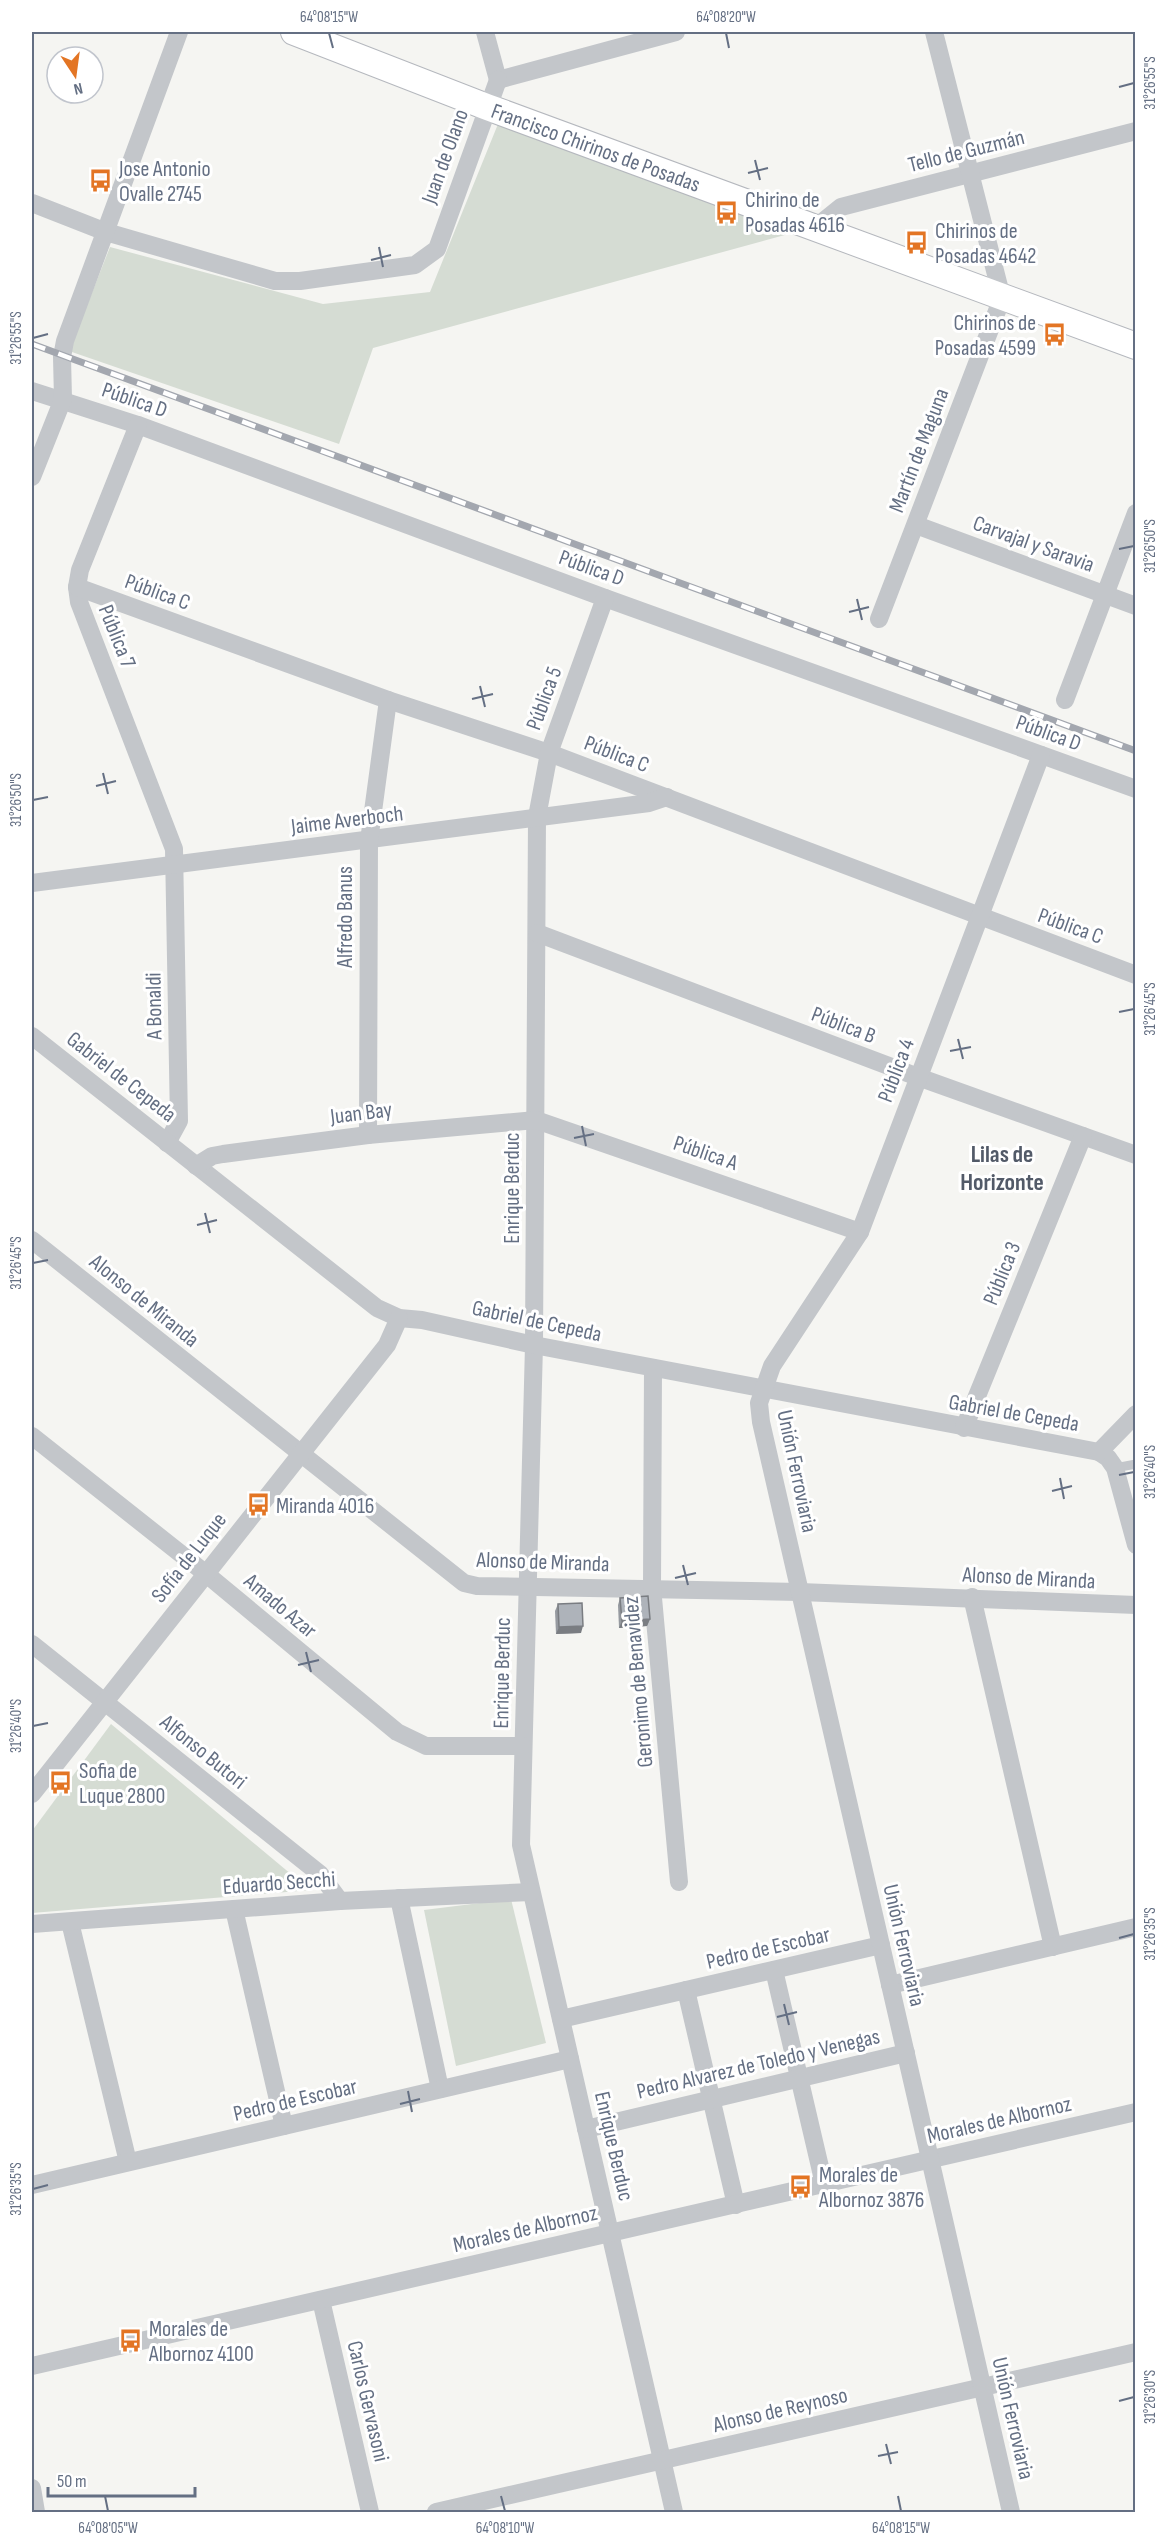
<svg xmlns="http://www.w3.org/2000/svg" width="1167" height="2544" font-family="'Sofia Sans Condensed',sans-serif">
	<rect width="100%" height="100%" fill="#f5f5f2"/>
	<!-- green -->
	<g fill="#d5dcd3">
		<polygon points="498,124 792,233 373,348 339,444 69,351 110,247 323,304 430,292"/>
		<polygon points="111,1724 310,1890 32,1913 32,1831"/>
		<polygon points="511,1899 546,2043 456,2066 424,1910"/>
	</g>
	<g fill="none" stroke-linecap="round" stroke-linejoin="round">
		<defs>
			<polyline id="secondary" points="294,32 487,107 1136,346"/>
		</defs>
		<!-- secondary casing -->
		<use href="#secondary" stroke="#b5b8be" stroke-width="28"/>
		<!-- lane -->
		<polyline stroke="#c3c6ca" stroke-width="9" points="1115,1468 1136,1464"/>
		<!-- street -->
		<g stroke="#c3c6ca" stroke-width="18">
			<polyline points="485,32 498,80"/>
			<polyline points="498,80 676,32"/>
			<polyline points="32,203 106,232 275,281 300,281 415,265 437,249 498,80"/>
			<polyline points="815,228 841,207 1136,131"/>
			<polyline points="32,391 138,425 605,598 1136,789"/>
			<polyline points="138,425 80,570 77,587 79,602 174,849 179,1121 167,1143"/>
			<polyline points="32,477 63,399 62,357 65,341 179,32"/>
			<polyline points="916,525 1136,606"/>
			<polyline points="77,587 388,700 549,753 1136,975"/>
			<polyline points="605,598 549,753 537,817 534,1345 521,1845 674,2512"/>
			<polyline points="879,619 1002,298 934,32"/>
			<polyline points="1065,700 1136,513"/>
			<polyline points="32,883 649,803 667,797"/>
			<polyline points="537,933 918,1077 1136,1155"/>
			<polyline points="32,1036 377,1308 399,1318 422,1320 534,1345 1099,1452 1108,1458 1115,1468 1136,1545"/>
			<polyline points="368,1135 369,841 388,700"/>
			<polyline points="196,1166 212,1156 223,1154 368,1135 536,1120 860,1232"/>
			<polyline points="32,1240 464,1583 477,1586 800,1592 1136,1605"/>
			<polyline points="653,1368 652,1587 679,1882"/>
			<polyline points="964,1428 1083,1136"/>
			<polyline points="32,1436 205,1573 397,1732 426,1746 523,1746"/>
			<polyline points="1099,1452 1136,1414"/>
			<polyline points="972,1597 1053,1947"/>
			<polyline points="32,1644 320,1874 340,1901"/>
			<polyline points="32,1794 387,1345 399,1318"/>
			<polyline points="399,1898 440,2089"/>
			<polyline points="234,1909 284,2126"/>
			<polyline points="70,1922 128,2162"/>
			<polyline points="32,1924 340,1901 531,1892"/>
			<polyline points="774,1970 824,2184"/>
			<polyline points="890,1985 1136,1927"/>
			<polyline points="686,1990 736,2205"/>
			<polyline points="561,2019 881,1945"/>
			<polyline points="586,2129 906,2053"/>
			<polyline points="32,2185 570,2059"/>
			<polyline points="321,2300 370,2512"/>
			<polyline points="32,2366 1136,2112"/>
			<polyline points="32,2488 36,2512"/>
			<polyline points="436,2512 1136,2352"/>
			<polyline points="1011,2512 761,1422 759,1403 772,1366 860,1232 1041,755"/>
		</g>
		<!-- secondary -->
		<use href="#secondary" stroke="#fff" stroke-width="26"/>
		<defs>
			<polyline id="rail" points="32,344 1136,751"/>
		</defs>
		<!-- rail casing -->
		<use href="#rail" stroke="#a3a7af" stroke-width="7"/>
		<!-- rail -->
		<use href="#rail" stroke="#fff" stroke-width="4.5" stroke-dasharray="14" stroke-linecap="butt"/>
	</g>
	<!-- wall -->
	<g fill="#969aa0">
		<polygon points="620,1598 650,1619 647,1626 619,1628 618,1605"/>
		<polygon points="558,1604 581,1633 556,1634 555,1611"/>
	</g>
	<!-- shaded-wall -->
	<g fill="#7a7d82">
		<polygon points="650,1619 647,1626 619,1628 622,1621"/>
		<polygon points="583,1626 581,1633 556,1634 559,1627"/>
	</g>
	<!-- building -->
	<g fill="#aeb3ba" stroke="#7a7d82" stroke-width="1.5">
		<polygon points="648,1596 650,1619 622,1621 620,1598"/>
		<polygon points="582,1603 583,1626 559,1627 558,1604"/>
	</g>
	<!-- ticks -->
	<path fill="none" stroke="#646f83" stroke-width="2" d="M329,33L333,48M726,33L729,48M1119,87L1134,83M755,160L760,180M748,173L768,168M379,247L383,267M371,260L391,255M33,338L48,334M1119,549L1134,546M857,599L862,620M849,612L869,607M480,686L485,707M472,699L493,694M103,773L108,794M96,786L116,781M33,800L48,797M1119,1012L1134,1009M958,1039L963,1059M950,1051L971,1047M582,1126L586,1146M574,1138L594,1134M205,1213L210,1233M197,1225L217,1220M33,1263L48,1260M1119,1475L1134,1472M1060,1478L1064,1499M1052,1491L1072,1486M683,1565L688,1585M675,1578L696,1573M306,1652L311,1672M298,1665L319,1660M33,1726L48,1723M1119,1938L1134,1934M784,2004L789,2025M777,2017L797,2012M408,2091L412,2112M400,2104L420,2099M33,2189L48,2185M1119,2401L1134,2397M886,2444L891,2464M878,2456L898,2452M105,2496L108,2511M501,2496L505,2511M898,2496L901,2511"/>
	<!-- icons -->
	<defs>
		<symbol id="bus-bare" viewBox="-9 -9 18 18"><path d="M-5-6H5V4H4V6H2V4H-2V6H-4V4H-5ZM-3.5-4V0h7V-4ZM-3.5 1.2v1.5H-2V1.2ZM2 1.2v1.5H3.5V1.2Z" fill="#e37524" stroke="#fff" stroke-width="2.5" paint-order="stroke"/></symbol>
	</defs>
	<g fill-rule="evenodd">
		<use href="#bus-bare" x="84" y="164" width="33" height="33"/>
		<use href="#bus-bare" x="710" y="196" width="33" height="33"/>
		<use href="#bus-bare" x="900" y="226" width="33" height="33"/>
		<use href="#bus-bare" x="1038" y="318" width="33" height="33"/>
		<use href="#bus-bare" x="242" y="1488" width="33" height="33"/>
		<use href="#bus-bare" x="44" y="1766" width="33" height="33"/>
		<use href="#bus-bare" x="784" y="2170" width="33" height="33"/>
		<use href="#bus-bare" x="114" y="2324" width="33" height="33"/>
	</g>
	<g text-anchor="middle" stroke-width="6" stroke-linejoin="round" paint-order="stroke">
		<!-- street labels -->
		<g font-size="22" fill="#646f83" stroke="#fff">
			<text transform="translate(596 147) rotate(20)" y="8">Francisco Chirinos de Posadas</text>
			<text transform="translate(966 150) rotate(-14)" y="8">Tello de Guzmán</text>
			<text transform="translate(444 156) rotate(-70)" y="8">Juan de Olano</text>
			<text transform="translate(135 399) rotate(19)" y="8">Pública D</text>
			<text transform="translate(918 450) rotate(-69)" y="8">Martín de Maguna</text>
			<text transform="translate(1034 543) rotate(20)" y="8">Carvajal y Saravia</text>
			<text transform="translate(592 567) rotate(20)" y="8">Pública D</text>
			<text transform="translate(158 591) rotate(20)" y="8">Pública C</text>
			<text transform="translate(118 636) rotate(68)" y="8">Pública 7</text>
			<text transform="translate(543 698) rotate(-70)" y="8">Pública 5</text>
			<text transform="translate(1049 732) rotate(20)" y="8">Pública D</text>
			<text transform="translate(617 753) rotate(21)" y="8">Pública C</text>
			<text transform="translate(347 819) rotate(-7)" y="8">Jaime Averboch</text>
			<text transform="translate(344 917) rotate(-90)" y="8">Alfredo Banus</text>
			<text transform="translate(1071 925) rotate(20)" y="8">Pública C</text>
			<text transform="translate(153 1006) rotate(-91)" y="8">A Bonaldi</text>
			<text transform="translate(844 1024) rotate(21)" y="8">Pública B</text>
			<text transform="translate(895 1070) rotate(-69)" y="8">Pública 4</text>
			<text transform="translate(122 1076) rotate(38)" y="8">Gabriel de Cepeda</text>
			<text transform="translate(361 1112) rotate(-7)" y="8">Juan Bay</text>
			<text transform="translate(706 1152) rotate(19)" y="8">Pública A</text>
			<text transform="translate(511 1188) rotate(-90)" y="8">Enrique Berduc</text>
			<text transform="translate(1001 1273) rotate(-68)" y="8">Pública 3</text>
			<text transform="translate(145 1300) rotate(39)" y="8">Alonso de Miranda</text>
			<text transform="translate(537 1320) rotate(12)" y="8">Gabriel de Cepeda</text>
			<text transform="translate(1014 1412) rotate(10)" y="8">Gabriel de Cepeda</text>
			<text transform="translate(798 1471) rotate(78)" y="8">Unión Ferroviaria</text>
			<text transform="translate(188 1557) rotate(-52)" y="8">Sofía de Luque</text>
			<text transform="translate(543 1561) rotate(2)" y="8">Alonso de Miranda</text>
			<text transform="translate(1029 1577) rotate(3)" y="8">Alonso de Miranda</text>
			<text transform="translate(281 1605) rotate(40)" y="8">Amado Azar</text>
			<text transform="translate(501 1673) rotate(-89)" y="8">Enrique Berduc</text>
			<text transform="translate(637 1682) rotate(-95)" y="8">Geronimo de Benavidez</text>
			<text transform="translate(204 1751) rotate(39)" y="8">Alfonso Butori</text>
			<text transform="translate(279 1882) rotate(-4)" y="8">Eduardo Secchi</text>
			<text transform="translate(905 1945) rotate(77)" y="8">Unión Ferroviaria</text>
			<text transform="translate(768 1947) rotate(-13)" y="8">Pedro de Escobar</text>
			<text transform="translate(758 2063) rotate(-13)" y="8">Pedro Alvarez de Toledo y Venegas</text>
			<text transform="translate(295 2099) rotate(-13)" y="8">Pedro de Escobar</text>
			<text transform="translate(999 2119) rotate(-13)" y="8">Morales de Albornoz</text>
			<text transform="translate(615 2146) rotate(77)" y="8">Enrique Berduc</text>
			<text transform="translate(525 2228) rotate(-13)" y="8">Morales de Albornoz</text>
			<text transform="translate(369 2401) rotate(77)" y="8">Carlos Gervasoni</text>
			<text transform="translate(780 2409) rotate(-13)" y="8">Alonso de Reynoso</text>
			<text transform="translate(1014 2418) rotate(77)" y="8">Unión Ferroviaria</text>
		</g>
		<!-- poi labels -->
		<g font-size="22" fill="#646f83" stroke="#fff" text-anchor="start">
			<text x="119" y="176">Jose Antonio<tspan x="119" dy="25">Ovalle 2745</tspan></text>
			<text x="745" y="207">Chirino de<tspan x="745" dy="25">Posadas 4616</tspan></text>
			<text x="935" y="238">Chirinos de<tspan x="935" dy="25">Posadas 4642</tspan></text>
			<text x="1036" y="330" text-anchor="end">Chirinos de<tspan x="1036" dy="25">Posadas 4599</tspan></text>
			<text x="276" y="1513">Miranda 4016</text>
			<text x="79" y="1778">Sofia de<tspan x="79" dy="25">Luque 2800</tspan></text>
			<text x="819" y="2182">Morales de<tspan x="819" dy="25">Albornoz 3876</tspan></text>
			<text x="149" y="2336">Morales de<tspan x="149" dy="25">Albornoz 4100</tspan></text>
		</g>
		<!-- neighbourhood labels -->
		<g font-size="24" font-weight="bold" fill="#525a68" stroke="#fff">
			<text x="1002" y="1162">Lilas de<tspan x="1002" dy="28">Horizonte</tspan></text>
		</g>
	</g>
	<!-- border -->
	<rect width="1167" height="2544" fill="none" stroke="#ffffff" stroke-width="66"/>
	<!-- north arrow -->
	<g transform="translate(75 75) rotate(167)"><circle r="28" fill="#ffffff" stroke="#c1c5cd" stroke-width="1.5"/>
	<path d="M0-4.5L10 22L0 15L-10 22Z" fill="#e37524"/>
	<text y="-9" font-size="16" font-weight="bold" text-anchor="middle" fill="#646f83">N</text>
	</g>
	<!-- scale -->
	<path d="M48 2487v9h147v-9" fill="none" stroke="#646f83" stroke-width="3"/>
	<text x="57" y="2487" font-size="18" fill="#646f83" stroke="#ffffff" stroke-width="4.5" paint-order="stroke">50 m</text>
	<rect x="33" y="33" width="1101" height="2478" fill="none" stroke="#646f83" stroke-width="2"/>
	<g font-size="15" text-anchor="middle" fill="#646f83">
		<text x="329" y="22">64°08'15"W</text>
		<text x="726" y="22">64°08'20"W</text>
		<text transform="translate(1150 83) rotate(-90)" y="5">31°26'55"S</text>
		<text transform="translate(16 338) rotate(-90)" y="5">31°26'55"S</text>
		<text transform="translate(1150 546) rotate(-90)" y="5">31°26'50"S</text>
		<text transform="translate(16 800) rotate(-90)" y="5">31°26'50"S</text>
		<text transform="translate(1150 1009) rotate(-90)" y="5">31°26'45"S</text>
		<text transform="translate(16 1263) rotate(-90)" y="5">31°26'45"S</text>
		<text transform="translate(1150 1472) rotate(-90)" y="5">31°26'40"S</text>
		<text transform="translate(16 1726) rotate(-90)" y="5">31°26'40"S</text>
		<text transform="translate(1150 1934) rotate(-90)" y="5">31°26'35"S</text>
		<text transform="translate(16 2189) rotate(-90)" y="5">31°26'35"S</text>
		<text transform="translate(1150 2397) rotate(-90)" y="5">31°26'30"S</text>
		<text x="108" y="2533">64°08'05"W</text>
		<text x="505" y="2533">64°08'10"W</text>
		<text x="901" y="2533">64°08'15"W</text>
	</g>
</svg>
